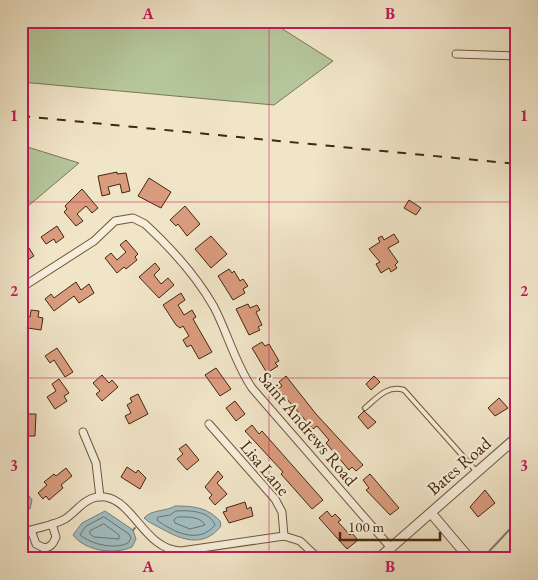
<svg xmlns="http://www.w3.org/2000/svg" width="538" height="580" font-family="'EB Garamond',serif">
	<rect width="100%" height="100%" fill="#f1e5c8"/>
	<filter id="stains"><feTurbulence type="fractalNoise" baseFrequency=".004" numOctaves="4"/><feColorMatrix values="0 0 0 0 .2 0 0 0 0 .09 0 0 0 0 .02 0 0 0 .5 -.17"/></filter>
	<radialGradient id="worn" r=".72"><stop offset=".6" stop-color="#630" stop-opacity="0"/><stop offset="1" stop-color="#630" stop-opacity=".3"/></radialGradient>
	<!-- green -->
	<g fill="#b4c69a" stroke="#7c7652">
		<polygon points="21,21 270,21 333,61 274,105 21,82"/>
		<polygon points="21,145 79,163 21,212"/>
	</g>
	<!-- water -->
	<g fill="#a0bcc0" stroke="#7b8078">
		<polygon points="21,485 32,500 30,509 21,505"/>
		<path d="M175,506C193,506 207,507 220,521L221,526C205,547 184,541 164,530C157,526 149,523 144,518C152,509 165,512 175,506Z"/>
		<path d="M105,511L133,530L136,539L132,547C114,555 85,551 73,535L82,523Z"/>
	</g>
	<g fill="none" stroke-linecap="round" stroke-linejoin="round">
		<!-- shore -->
		<g stroke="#727266" stroke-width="1">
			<path d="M176,511C189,510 210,511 215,525C199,545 173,532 157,520L158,517L170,515Z"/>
			<path d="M104,517L129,534L131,538L128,543C114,550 91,544 80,535L85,527Z"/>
			<path d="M178,517C188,517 200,516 205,525L190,529L175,523L174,520Z"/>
			<polygon points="104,524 119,535 119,539 94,537 90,534 90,531"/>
		</g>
		<!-- stream -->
		<g stroke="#7b8078" stroke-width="2">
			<polyline points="133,530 135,528"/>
			<polyline points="482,559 510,529 511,510 517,496"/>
		</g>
	</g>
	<!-- building -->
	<g fill="#da9c7f" stroke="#43270b">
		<polygon points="117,172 117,174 126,173 130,191 122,193 120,184 108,187 110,194 102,196 98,176"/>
		<polygon points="149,178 171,192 161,208 138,196"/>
		<polygon points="82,189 98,208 92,213 86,206 77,214 83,221 76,226 64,212 67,209 65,206"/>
		<polygon points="409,200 421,208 416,215 404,208"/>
		<polygon points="185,206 200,224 187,236 178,224 176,226 170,220"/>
		<polygon points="57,226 64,237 56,243 54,239 46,244 41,237"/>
		<polygon points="394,234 399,242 388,248 398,262 395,265 397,268 391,272 389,268 381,273 376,264 380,262 369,249 380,242 378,238 382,236 384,240"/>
		<polygon points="211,236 227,254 211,268 195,249"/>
		<polygon points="126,240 138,254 135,257 137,260 126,269 124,267 117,273 105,258 111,253 117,260 126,252 120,245"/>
		<polygon points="29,248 34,256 21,264 21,253"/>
		<polygon points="155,263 160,269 154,275 161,284 168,278 174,285 159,298 139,277"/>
		<polygon points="229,269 232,273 234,271 240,281 243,279 248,286 243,289 245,293 233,300 218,276"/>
		<polygon points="76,282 81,290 89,284 94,293 79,303 74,296 54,311 45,299 51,294 54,298"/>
		<polygon points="181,293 185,300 178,305 184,315 192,310 196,317 193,319 212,352 199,359 191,345 187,347 183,340 189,336 183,326 180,328 176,325 163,305"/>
		<polygon points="248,304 250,308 257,305 260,310 256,312 262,325 258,327 260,330 249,335 236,309"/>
		<polygon points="31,310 39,311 38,317 43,318 41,330 21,327 23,316 30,317"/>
		<polygon points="262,342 265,346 269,344 279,361 275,363 278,366 267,373 252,348"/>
		<polygon points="57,348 73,372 65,377 54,360 50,363 45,356"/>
		<polygon points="216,368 231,389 220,396 205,375"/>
		<polygon points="102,375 109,383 112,380 118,387 102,401 96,394 100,391 93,383"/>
		<polygon points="286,376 316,414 363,465 356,471 352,467 349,470 326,443 329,440 317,426 313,429 278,389 282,386 279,382"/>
		<polygon points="374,376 380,382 371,390 366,384"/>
		<polygon points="59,379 69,393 64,396 67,401 55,409 47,397 56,391 52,384"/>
		<polygon points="138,394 148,414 129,424 125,416 131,413 127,405 132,402 130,398"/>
		<polygon points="499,398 508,408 495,416 488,408"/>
		<polygon points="235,401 245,414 236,421 226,408"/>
		<polygon points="364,411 376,422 368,429 358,417"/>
		<polygon points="21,414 36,414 35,436 21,436"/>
		<polygon points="252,425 259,434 262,431 323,500 312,509 281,474 283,472 245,431"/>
		<polygon points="186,444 199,460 187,470 177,459 183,454 179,449"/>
		<polygon points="127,467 136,473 138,470 146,478 140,489 121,477"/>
		<polygon points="66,468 72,476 61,485 63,488 49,500 46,496 43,499 38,493 47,485 44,482 54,474 56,476"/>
		<polygon points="218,471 223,477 217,483 227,494 215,505 209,498 212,495 205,487"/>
		<polygon points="370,474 399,508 390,515 366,490 369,488 363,480"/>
		<polygon points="485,490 495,503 478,517 470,507"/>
		<polygon points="245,502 247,509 251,507 253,516 229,523 223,512 227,511 226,508"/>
		<polygon points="327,511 332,517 335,514 341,520 338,522 350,535 352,533 358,540 347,549 319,518"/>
	</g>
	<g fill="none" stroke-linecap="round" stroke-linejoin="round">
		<defs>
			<path id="service" d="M365,408C378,397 387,385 404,390L477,472"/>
			<g id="minor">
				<polyline points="456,54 517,56"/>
				<path d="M21,288L94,241L115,221L133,218L145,224C171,248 197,277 214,307C228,334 235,363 252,388L391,548"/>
				<polyline points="209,424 275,499 282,512 284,536"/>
				<polyline points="83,432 96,463 100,497"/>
				<path d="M21,525L28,531C40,527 55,525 65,519C76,512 84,499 97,497C132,492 142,550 181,551L284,536L300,541L319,559"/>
				<path d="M31,530L36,544L44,548C51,547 53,544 56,537L52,524"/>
			</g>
			<g id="tertiary">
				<polyline points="431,513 470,559"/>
				<polyline points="378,559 517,437"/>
			</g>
		</defs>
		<!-- service casing -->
		<use href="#service" stroke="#6e563a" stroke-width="6"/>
		<!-- minor casing -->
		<use href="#minor" stroke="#6e563a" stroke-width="9"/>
		<!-- tertiary casing -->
		<use href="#tertiary" stroke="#6e563a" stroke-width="11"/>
		<!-- service -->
		<use href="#service" stroke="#f6eedb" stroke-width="4"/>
		<!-- minor -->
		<use href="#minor" stroke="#f6eedb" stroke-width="7"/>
		<!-- tertiary -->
		<use href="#tertiary" stroke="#f6eedb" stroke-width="9"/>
		<!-- rail -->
		<polyline stroke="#43270b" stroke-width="2" stroke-dasharray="9 9" stroke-linecap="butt" points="21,116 517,164"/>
	</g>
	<!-- grid -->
	<path fill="none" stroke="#c2185b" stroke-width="1" stroke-opacity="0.55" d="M269,21V559M21,202H517M21,378H517"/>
	<g text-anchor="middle" stroke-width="4.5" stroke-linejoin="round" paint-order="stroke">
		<!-- street labels -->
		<g font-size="18" fill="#43270b" stroke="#f6eedb">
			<text transform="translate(308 429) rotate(50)" y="6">Saint Andrews Road</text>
			<text transform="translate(459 466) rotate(-41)" y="6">Bates Road</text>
			<text transform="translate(265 468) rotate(50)" y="6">Lisa Lane</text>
		</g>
	</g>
	<!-- margin -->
	<rect width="538" height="580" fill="none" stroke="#f1e5c8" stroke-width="55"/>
	<!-- scale -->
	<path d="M340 532v8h100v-8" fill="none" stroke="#43270b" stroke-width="2.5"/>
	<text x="348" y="532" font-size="15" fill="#43270b" stroke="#f6eedb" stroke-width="4" paint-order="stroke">100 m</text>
	<rect x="28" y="28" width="482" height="524" fill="none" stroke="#c2185b" stroke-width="2"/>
	<g font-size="16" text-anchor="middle" font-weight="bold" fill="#c2185b">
		<text x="148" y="19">A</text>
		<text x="390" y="19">B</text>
		<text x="14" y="121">1</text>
		<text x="524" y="121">1</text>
		<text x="14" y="296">2</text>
		<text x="524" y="296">2</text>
		<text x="14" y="471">3</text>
		<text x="524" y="471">3</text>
		<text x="148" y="572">A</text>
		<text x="390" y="572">B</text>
	</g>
	<rect width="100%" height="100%" filter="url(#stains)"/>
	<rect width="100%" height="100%" fill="url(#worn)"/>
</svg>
